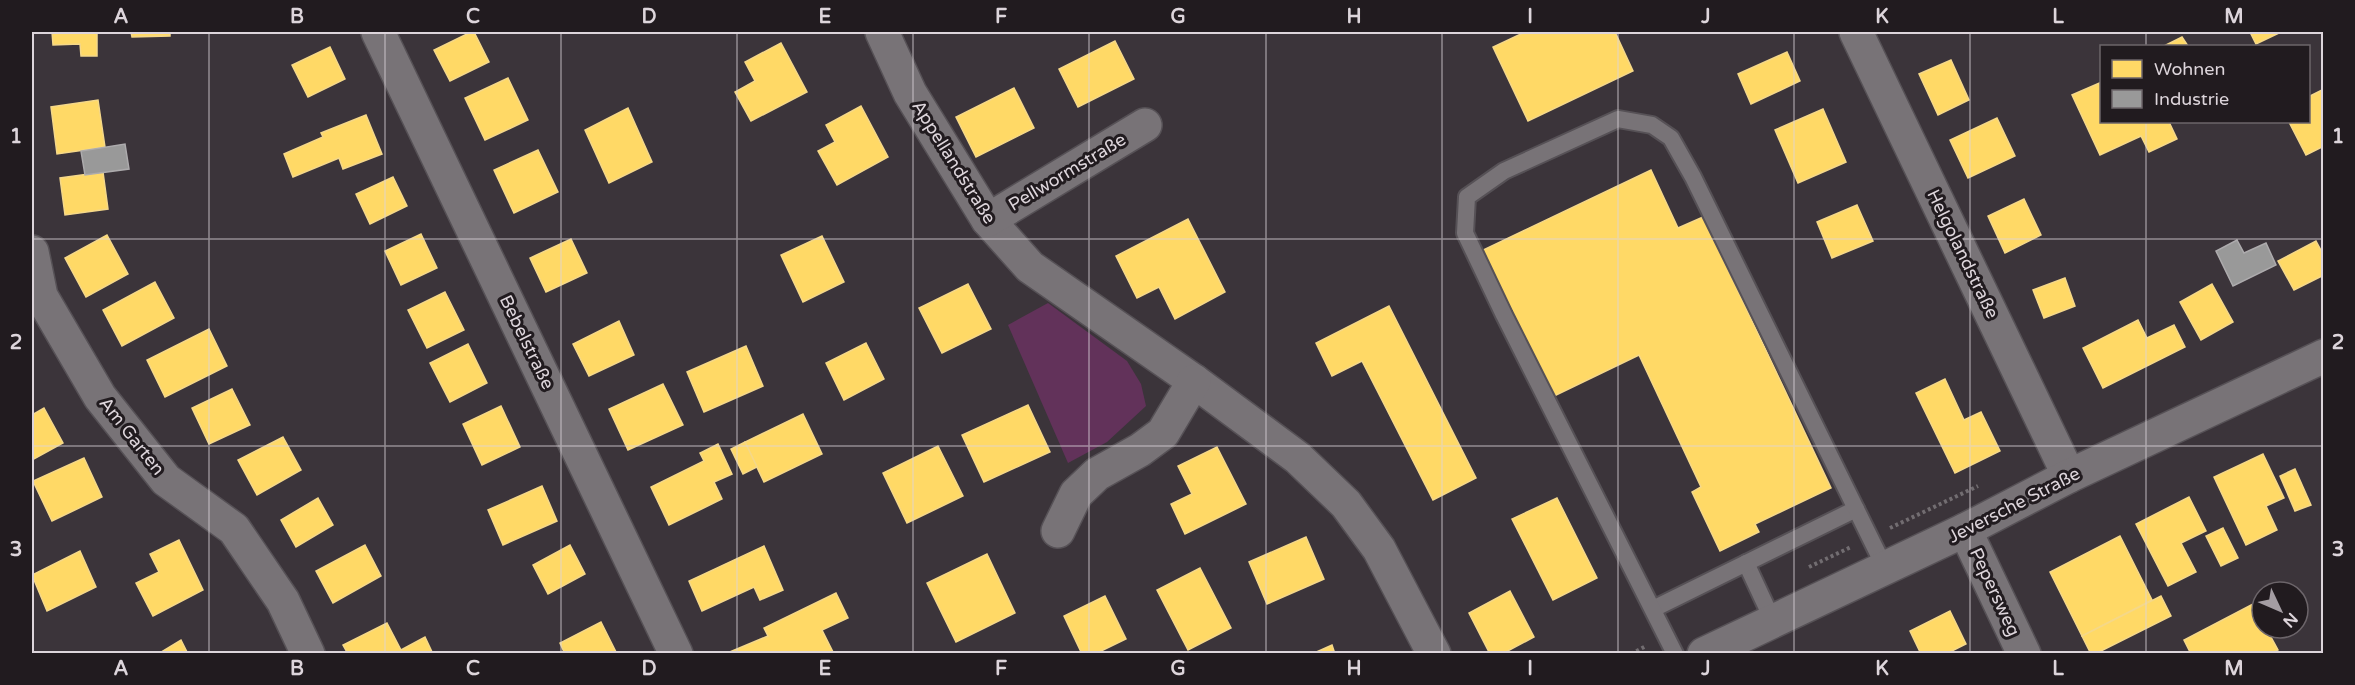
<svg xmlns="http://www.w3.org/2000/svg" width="2355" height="685" font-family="'Varela Round',sans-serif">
	<rect width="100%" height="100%" fill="#3b343a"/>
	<!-- green -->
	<polygon fill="#62325a" points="1048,303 1127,361 1141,384 1146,406 1107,442 1068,463 1008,325"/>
	<!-- homes -->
	<g fill="#ffd966" stroke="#f5d889" stroke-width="1.5">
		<polygon points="52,32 97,32 97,56 81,56 80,44 53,45"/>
		<polygon points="131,32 170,32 170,36 132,37"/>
		<polygon points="471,32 474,32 489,62 450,81 434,50"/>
		<polygon points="1525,32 1615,32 1633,71 1528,121 1493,47"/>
		<polygon points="2250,32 2281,32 2256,44"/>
		<polygon points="2182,37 2188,46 2164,46"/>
		<polygon points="1115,41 1134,79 1078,107 1059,69"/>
		<polygon points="781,43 807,92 751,121 735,92 755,81 745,62"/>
		<polygon points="330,47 345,79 308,97 292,65"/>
		<polygon points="1787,52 1800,81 1751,104 1738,74"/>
		<polygon points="1951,60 1969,100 1938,115 1919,74"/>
		<polygon points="508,78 528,120 485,140 465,98"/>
		<polygon points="2102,82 2102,122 2169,122 2177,139 2149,152 2141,136 2100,155 2072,95"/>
		<polygon points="1014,88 1034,128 976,157 956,117"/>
		<polygon points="2324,89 2324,146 2306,155 2289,122 2308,122 2308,97"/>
		<polygon points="98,100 105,147 57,154 51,107"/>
		<polygon points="861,106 888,157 837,185 818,151 835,142 826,125"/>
		<polygon points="628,108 652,162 609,183 585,130"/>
		<polygon points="1823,109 1846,162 1798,183 1775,130"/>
		<polygon points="366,115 382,154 343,169 339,158 293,177 284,154 323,137 321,133"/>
		<polygon points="1997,118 2015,156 1968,178 1950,140"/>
		<polygon points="538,150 558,192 514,213 494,170"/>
		<polygon points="1651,170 1678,228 1703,217 1831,488 1755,524 1759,532 1720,551 1692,492 1701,487 1639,355 1550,398 1481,251"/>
		<polygon points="103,172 108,209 65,215 60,178"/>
		<polygon points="393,177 407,206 370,224 356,194"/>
		<polygon points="2024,199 2041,235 2005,253 1988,216"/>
		<polygon points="1857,205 1873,241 1832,258 1817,222"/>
		<polygon points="1188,219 1225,292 1175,319 1159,287 1137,298 1116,256"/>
		<polygon points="421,234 437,268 401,285 385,251"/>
		<polygon points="107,235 128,274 86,297 65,258"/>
		<polygon points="822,236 844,282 803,302 781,255"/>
		<polygon points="571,239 587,273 546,292 530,258"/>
		<polygon points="2316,241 2324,256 2324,275 2294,290 2278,261"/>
		<polygon points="2065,278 2075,306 2044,318 2033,290"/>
		<polygon points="155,282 174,318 122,346 103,310"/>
		<polygon points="968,284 991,329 942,353 919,308"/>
		<polygon points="2212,284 2233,322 2201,340 2180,302"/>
		<polygon points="445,292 464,330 427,348 408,310"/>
		<polygon points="1389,306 1476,478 1433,500 1362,361 1332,376 1316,343"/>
		<polygon points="2138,320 2147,338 2174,325 2185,347 2103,388 2083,348"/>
		<polygon points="619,321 634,355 589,376 573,344"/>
		<polygon points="209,329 227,366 165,397 147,360"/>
		<polygon points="866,343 884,379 844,400 826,363"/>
		<polygon points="468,344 487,383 450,402 430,363"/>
		<polygon points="746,346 763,386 704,412 687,372"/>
		<polygon points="1945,379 1964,420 1981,412 2000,451 1955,473 1916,393"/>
		<polygon points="663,384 683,425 628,450 609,409"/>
		<polygon points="232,389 250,425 209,444 192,408"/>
		<polygon points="1028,405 1050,452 984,482 962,435"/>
		<polygon points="501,406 520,447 482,465 463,424"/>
		<polygon points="44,408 63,443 32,460 32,415"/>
		<polygon points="803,414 822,454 764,482 745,442"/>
		<polygon points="283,437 301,470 257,495 238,460"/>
		<polygon points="745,442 757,467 743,474 731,449"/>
		<polygon points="718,444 732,474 714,482 722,499 669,525 651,487 704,461 700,453"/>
		<polygon points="938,446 963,496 907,523 883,473"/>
		<polygon points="1217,447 1246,504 1185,534 1171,504 1192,494 1178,466"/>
		<polygon points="2263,454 2284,498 2266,506 2277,530 2246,545 2214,477"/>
		<polygon points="84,458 102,497 52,521 33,481"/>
		<polygon points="2295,469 2311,505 2295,511 2280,476"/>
		<polygon points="542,486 557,521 503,545 488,510"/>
		<polygon points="2189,497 2206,531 2181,543 2196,572 2168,586 2136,524"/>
		<polygon points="318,498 333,525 296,547 281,520"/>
		<polygon points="1557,498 1597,578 1553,600 1512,519"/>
		<polygon points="2223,528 2238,558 2221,566 2206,536"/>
		<polygon points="2120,536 2152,600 2082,636 2050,572"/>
		<polygon points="1306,537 1324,579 1267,604 1249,562"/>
		<polygon points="179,540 203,590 153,616 136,583 159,572 150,554"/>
		<polygon points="365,545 381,576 333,603 316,571"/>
		<polygon points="570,545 585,574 548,594 533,565"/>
		<polygon points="764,546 783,590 760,600 754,587 702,611 689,581"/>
		<polygon points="80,551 96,587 47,611 32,575"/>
		<polygon points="987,554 1015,613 956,642 927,583"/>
		<polygon points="1200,568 1231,628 1188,650 1157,590"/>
		<polygon points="1510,591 1534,637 1502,654 1490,654 1469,613"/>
		<polygon points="836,593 848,618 822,630 834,654 725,654 768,636 764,628"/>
		<polygon points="1105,596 1126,639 1095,654 1082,654 1064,616"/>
		<polygon points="2161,596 2171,616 2095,654 2091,654 2082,636"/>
		<polygon points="2253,604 2262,620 2262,628 2266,628 2278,650 2270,654 2191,654 2184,640"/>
		<polygon points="1950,611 1966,644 1946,654 1921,654 1910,631"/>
		<polygon points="601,622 617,654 565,654 560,643"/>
		<polygon points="387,623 401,650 425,637 433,654 348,654 343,645"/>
		<polygon points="181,640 188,654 158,654"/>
		<polygon points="1332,645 1335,654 1312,654"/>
	</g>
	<!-- industry -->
	<g fill="#999" stroke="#adabad" stroke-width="1.5">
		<polygon points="125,144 129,169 85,175 81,151"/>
		<polygon points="2237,240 2244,253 2266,243 2276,265 2233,286 2216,251"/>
	</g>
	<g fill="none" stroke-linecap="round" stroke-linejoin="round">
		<defs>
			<g id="lane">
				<polyline points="1746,563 1773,621"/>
				<polyline points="1653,609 1856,509"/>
				<polyline points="1675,654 1504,315 1465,233 1467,197 1504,171 1618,119 1652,125 1671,138 1693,177 1885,568"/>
			</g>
			<g id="street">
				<polyline points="378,32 676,654"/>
				<polyline points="882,32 910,93 988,220 1030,267 1194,381 1298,458 1346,504 1379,549 1434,654"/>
				<polyline points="1856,32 2069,476"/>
				<polyline points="988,220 1145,125"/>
				<polyline points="32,252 41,296 100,397 166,480 234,529 283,601 308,654"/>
				<polyline points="1965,530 2024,654"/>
				<polyline points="1058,531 1076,494 1097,474 1140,450 1163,433 1194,381"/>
			</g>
			<polyline id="secondary" points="1704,654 1965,530 2069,476 2324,356"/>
		</defs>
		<!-- lane casing -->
		<use href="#lane" stroke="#565156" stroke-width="20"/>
		<!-- street casing -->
		<use href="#street" stroke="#565156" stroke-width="36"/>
		<!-- secondary casing -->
		<use href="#secondary" stroke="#565156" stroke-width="36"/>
		<!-- path -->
		<g stroke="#726d71" stroke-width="4" stroke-dasharray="3 3" stroke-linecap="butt">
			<polyline points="1890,528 1978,486"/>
			<polyline points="1809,567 1851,547"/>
			<polyline points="1631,654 1646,646"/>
		</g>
		<!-- lane -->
		<use href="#lane" stroke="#787377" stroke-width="16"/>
		<!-- street -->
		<use href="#street" stroke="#787377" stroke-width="33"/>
		<!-- secondary -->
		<use href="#secondary" stroke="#787377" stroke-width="33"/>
	</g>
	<!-- grid -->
	<path fill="none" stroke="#ddd5db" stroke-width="1.5" stroke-opacity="0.55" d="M209,32V654M385,32V654M561,32V654M737,32V654M913,32V654M1089,32V654M1266,32V654M1442,32V654M1618,32V654M1794,32V654M1970,32V654M2146,32V46M2146,122V654M32,239H2324M32,446H2324"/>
	<g text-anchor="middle" stroke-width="6" stroke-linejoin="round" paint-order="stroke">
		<!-- street labels -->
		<g font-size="18" fill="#ddd5db" stroke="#211b1f">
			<text transform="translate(954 162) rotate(58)" y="6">Appellandstraße</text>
			<text transform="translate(1067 172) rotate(-31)" y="6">Pellwormstraße</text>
			<text transform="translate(1963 254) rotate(64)" y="6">Helgolandstraße</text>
			<text transform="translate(527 342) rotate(64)" y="6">Bebelstraße</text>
			<text transform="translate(132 436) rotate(52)" y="6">Am Garten</text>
			<text transform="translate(2014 505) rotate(-27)" y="6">Jeversche Straße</text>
			<text transform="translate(1995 592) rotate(65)" y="6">Pepersweg</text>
		</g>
	</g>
	<!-- border -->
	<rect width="2355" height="685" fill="none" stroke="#211b1f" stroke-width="66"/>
	<!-- legend -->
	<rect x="2100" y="45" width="210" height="78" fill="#211b1f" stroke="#6c656a" stroke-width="1.5"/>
	<rect x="2112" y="60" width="30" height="18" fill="#ffd966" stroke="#6c656a" stroke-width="1.5"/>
	<text x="2154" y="75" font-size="18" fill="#ddd5db">Wohnen</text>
	<rect x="2112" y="90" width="30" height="18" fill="#999999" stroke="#6c656a" stroke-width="1.5"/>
	<text x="2154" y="105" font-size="18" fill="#ddd5db">Industrie</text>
	<!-- north arrow -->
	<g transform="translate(2280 610) rotate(134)"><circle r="28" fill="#211b1f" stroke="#6c656a" stroke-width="1.5"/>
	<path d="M0-4.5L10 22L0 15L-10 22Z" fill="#a49da3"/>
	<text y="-9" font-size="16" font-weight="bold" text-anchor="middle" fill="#ddd5db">N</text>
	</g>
	<rect x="33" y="33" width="2289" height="619" fill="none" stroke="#ddd5db" stroke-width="2"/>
	<g font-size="20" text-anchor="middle" font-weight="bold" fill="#ddd5db">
		<text x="121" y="23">A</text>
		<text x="297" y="23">B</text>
		<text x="473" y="23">C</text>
		<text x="649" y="23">D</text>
		<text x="825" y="23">E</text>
		<text x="1001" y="23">F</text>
		<text x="1178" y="23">G</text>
		<text x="1354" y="23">H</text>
		<text x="1530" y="23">I</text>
		<text x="1706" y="23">J</text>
		<text x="1882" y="23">K</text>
		<text x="2058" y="23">L</text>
		<text x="2234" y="23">M</text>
		<text x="16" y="143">1</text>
		<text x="2338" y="143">1</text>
		<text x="16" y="349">2</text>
		<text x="2338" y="349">2</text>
		<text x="16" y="556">3</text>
		<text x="2338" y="556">3</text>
		<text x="121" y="675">A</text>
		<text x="297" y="675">B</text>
		<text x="473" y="675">C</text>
		<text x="649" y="675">D</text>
		<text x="825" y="675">E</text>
		<text x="1001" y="675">F</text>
		<text x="1178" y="675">G</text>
		<text x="1354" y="675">H</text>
		<text x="1530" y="675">I</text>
		<text x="1706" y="675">J</text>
		<text x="1882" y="675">K</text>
		<text x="2058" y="675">L</text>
		<text x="2234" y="675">M</text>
	</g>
</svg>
